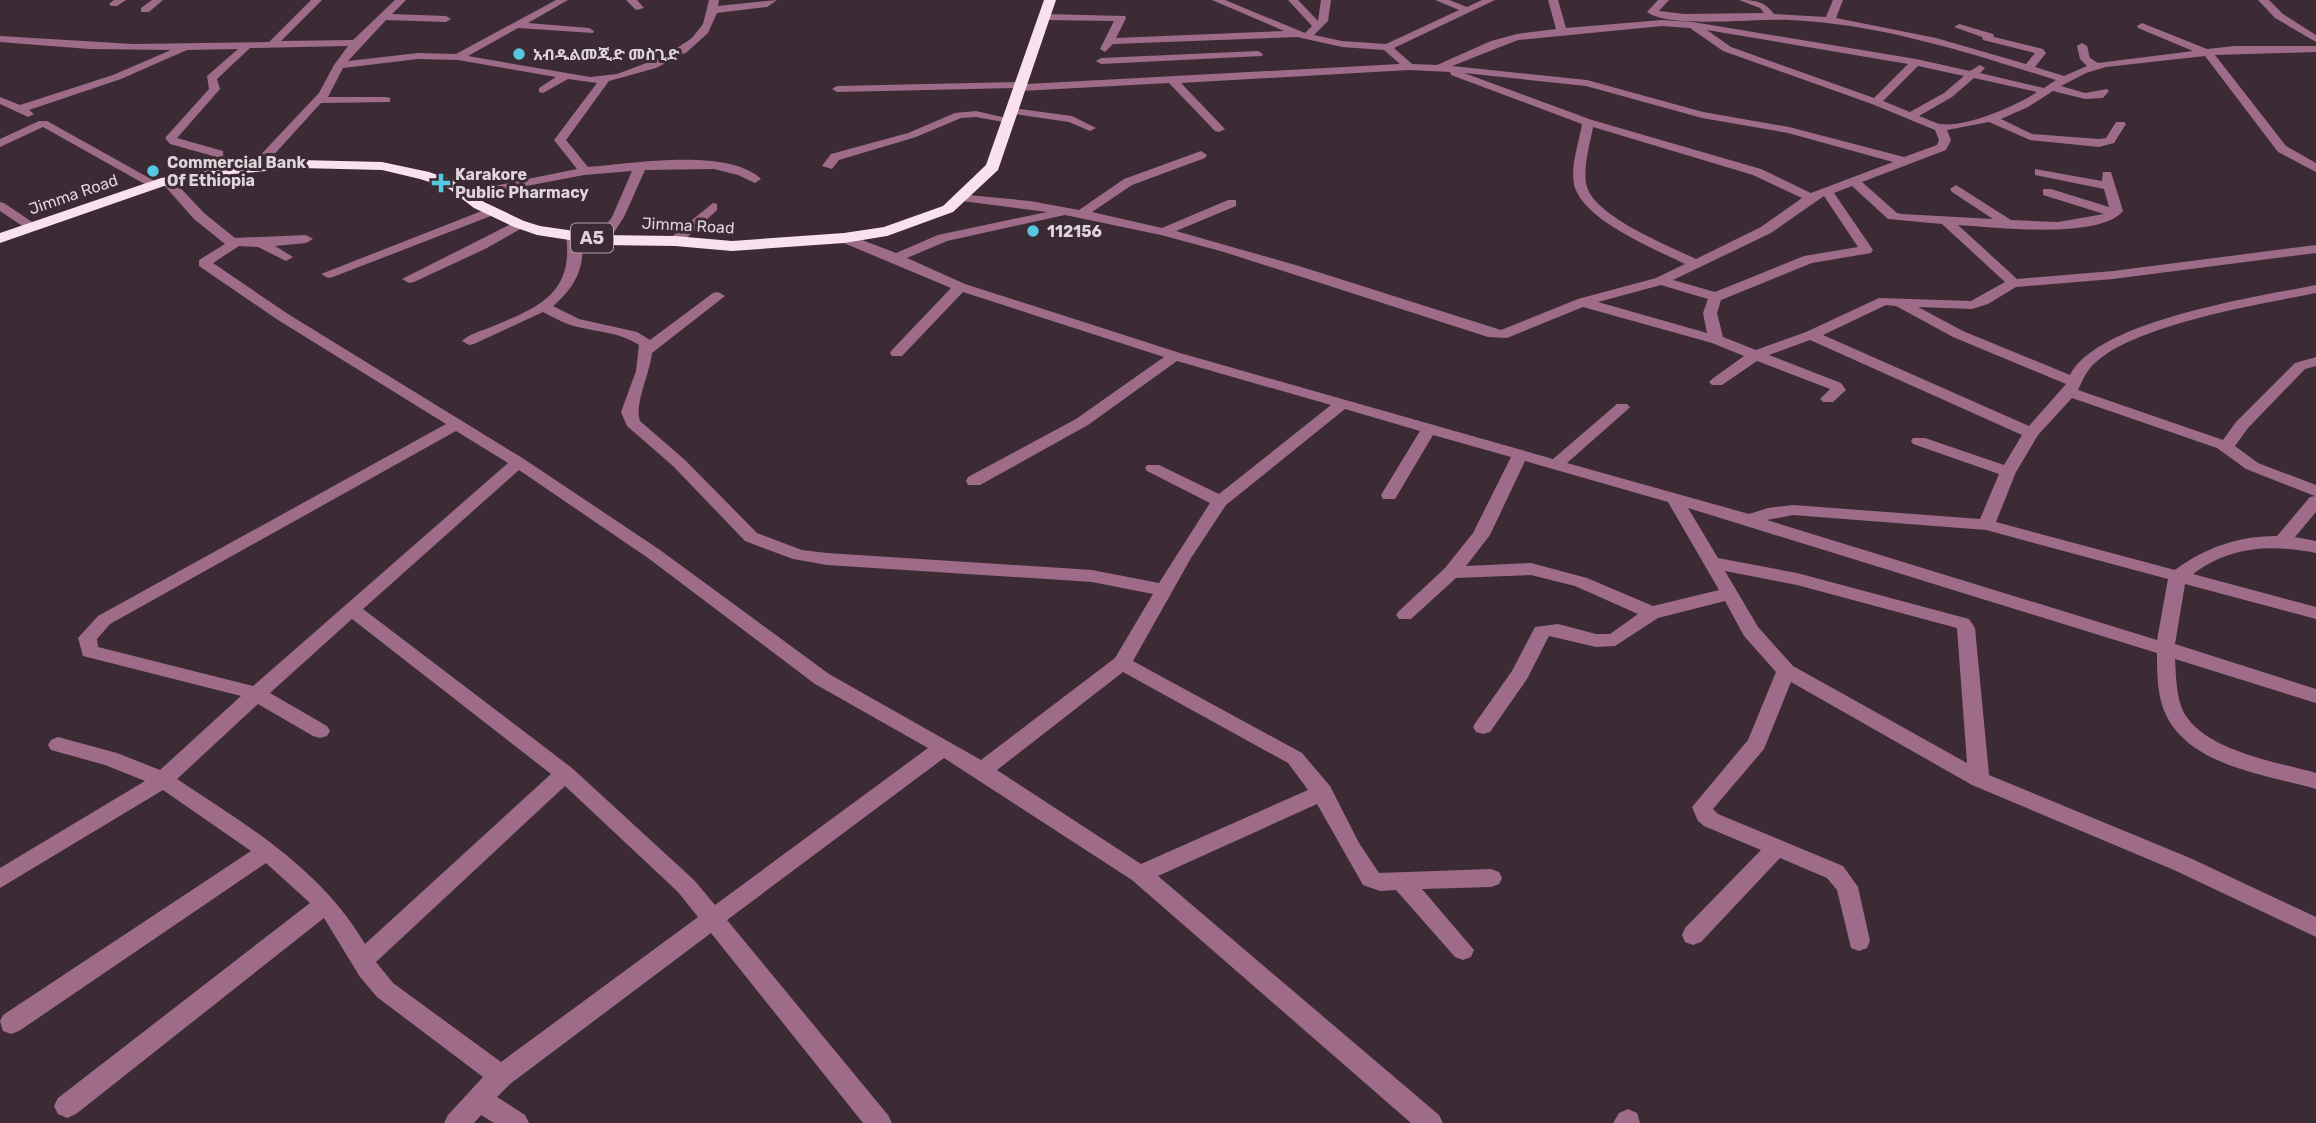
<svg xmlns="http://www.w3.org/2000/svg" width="2316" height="1123" font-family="Rubik,'Noto Sans Ethiopic',sans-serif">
	<rect width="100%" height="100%" fill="#3c2b34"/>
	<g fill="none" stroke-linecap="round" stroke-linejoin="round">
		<!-- minor -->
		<g fill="#9e6c88" fill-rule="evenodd">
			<polygon points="114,0 126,0 117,6 111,6 109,4"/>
			<polygon points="152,0 163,0 149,12 141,12 141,8"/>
			<path d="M311,0H322L281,41L353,40L395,0H406L392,14L446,16L451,19L446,22L386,20L348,61L418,53L456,54L556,0H568L528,23L589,28L594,31L593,33L518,28L468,56L590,77L617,74L665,56L692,38L703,24L709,0H719L718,6L777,0L767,7L717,13L708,33L687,52L656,68L609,81L566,140L588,167C631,164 728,147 761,179L755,183L738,175L714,169L645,170L624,217L607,243L602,244L595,240L612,217L632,171L584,175L464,198V192L577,169L554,140L597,83L568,79L543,93L539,92V88L556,77L458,60L418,59L343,68L328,97H386L390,98V102L321,103L259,171H251V165L319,93L334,65L348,46L250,48L217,79L220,89L177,138L223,151L224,173L218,177L212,173L213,156L170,144L165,138L209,89L207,76L238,49L187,50L121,79L29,110L34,114L28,117L0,104V97L20,105L113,75L171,50L89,49L0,42V36L133,44L269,42Z"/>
			<polygon points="626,0 637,0 644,8 636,10"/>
			<path d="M1212,0H1225L1305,33L1312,26L1288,0H1298L1318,21L1321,0H1331L1328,21L1314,35L1342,41L1386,44L1459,10L1435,0H1449L1467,7L1482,0H1495L1394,48L1412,64L1437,65L1491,41L1517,34L1556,29L1548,0H1558L1566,28L1662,20L1693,22L1916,59L1970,71L1980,65L1985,68L1980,73L2044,88L2056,80C1969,53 1881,24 1790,20C1757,18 1670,29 1647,12L1658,0H1669L1659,11L1684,14L1764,13L1760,8L1739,0C1755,0 1764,1 1774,14L1826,17L1833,0H1843L1836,18L1936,38L2026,64L2035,53L1983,40L1982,37L1954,27L1959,24L1993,34L1994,37L2043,49L2046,53L2035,67L2064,76L2087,66L2080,59L2077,46L2082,43L2087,46L2090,58L2098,63L2193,51L2138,28L2137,26L2142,23L2207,49L2235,46H2316V52L2215,55L2286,146L2316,163V172L2278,152L2205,56L2106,67L2086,73L2061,86L2085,93L2107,89L2109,91L2103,98L2085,99L2053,91L2028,107L2001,119L2032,134L2099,139L2106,138L2116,122H2124L2126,124L2114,143L2099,147L2030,140L1989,122L1947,130L1951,140L1946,150L1862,182L1897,213L1902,214L1993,219L1952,192L1950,189L1956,185L2011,220L2058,222L2104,214L2043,195V189H2051L2109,207L2104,189L2035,175V169L2102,181L2103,172H2111L2123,211C2099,240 1994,227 1958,225L2017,279L2113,271L2316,245V253L2113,279L2016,287L1988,304L1972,309L1918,307L1963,331L2070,375C2099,320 2257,297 2316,285V293C2262,304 2120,326 2088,371C2084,376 2081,384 2078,390L2223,440L2236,422L2295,363L2316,357V366L2305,369L2248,428L2235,446L2258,463L2316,485V512L2295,537L2316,541V553C2271,544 2230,546 2193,574L2316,607V619L2185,584L2175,644L2316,689V703L2175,659C2176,676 2176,697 2184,713C2206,751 2277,762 2316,773V789C2268,775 2193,767 2167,717C2157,698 2157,674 2157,653L1688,508L1718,558L1797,573L1969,619L1975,628L1989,775L2190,858L2316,917V937L2174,870L1972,785L1791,682L1764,749L1713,809L1718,814L1843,866L1858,887L1870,941L1867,948L1859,951L1851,948L1837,890L1827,878L1780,858L1701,942L1693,945L1685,942L1682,935L1685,928L1761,850L1704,826L1698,821L1692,807L1748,740L1776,672L1744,636L1725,601L1658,618L1615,646L1596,647L1549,636L1527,679L1490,732L1483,734L1476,732L1473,727L1476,722L1512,671L1535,627L1558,624L1596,634H1610L1638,614L1575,586L1531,575L1456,578L1411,619H1399L1396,615L1399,611L1445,568L1473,533L1511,457L1433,435L1395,499H1383L1381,495L1420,431L1345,409L1226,505L1191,558L1133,661L1302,753L1330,786L1359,843L1379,873L1491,869L1499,872L1502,878L1499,884L1491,887L1422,889L1474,950L1471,957L1463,960L1455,957L1396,890L1380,891L1363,885L1317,804L1158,876L1439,1115L1443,1123H1411L1132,880L944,758L727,920L888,1115L892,1123H863L711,933L510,1084L497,1097L525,1115L529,1123H494L481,1115L474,1123H444L448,1115L483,1077L377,997L360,977L324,918L76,1114L67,1118L58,1114L54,1106L58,1098L310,903L266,863L19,1031L11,1034L3,1031L0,1021L3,1015L251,851L163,790L0,888V868L145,781L105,765L51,750L48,745L51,740L58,737L117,753L160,770L241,696L83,656L78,638L98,616L446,424L278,320L199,266V260L225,244L194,219L163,184V178H171L204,213L235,238L306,235L313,239L306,243L275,246L293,257L286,261L258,247L239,246L213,263L288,314L524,459L660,550L829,674L981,760L1115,658L1153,594L1092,582L827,565L793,559L745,541L673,466L627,426L621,412L636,371L639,345C620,332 596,332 574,326C563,323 553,317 543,312L474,344L469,345L462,341C469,334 481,331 491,327C539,307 574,294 566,235L573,231L578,232C590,261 575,288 553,306L579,319L637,332L650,340L713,293L718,292L725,296L652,353C650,373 634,405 640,421L685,460L757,533L802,550L827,553L1092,570L1159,583L1210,503L1147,471L1145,468L1147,465H1159L1219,494L1331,405L1177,361L1088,425L980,485H968L966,481L968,477L1076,419L1164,357L963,292L902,356H892L890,353L892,350L951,288L839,241V235H849L896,253L938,235L1047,212L962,201L958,200V194L1030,201L1079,210L1124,179L1201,151L1207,155L1205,158L1132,185L1092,212L1162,228L1228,200H1236V206L1176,231L1299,266L1501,330L1578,299L1656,278L1685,264C1655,249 1587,222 1575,188C1569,169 1579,143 1582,124L1451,75L1450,72L1409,70L1181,83L1223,127L1225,129L1219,132L1215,131L1169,83L1021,91L1016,88L837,92L832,89L837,86L1022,82L1027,84L1400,64L1384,50L1342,47L1297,37L1113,44L1105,52L1100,49L1114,21L1044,20L1039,17L1044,14L1125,16L1126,18L1116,38L1284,31ZM1662,26L1690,28L1723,51L1872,104L1935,130L1939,140L1937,145L1904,157L1789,127L1703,112L1587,80L1452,66L1518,40ZM1707,30L1908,64L1874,98L1731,47ZM1918,66L1964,76L1944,93L1910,112L1883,101ZM1464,73L1586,86L1702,118L1788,133L1893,162L1811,193L1761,169L1592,120ZM1974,78L2037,92C2016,106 1965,128 1940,124C1934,123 1926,118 1919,116L1952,97ZM1593,127L1753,175L1802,198L1761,227L1696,259C1669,246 1596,217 1587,187C1582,169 1590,145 1593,127ZM1852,186L1888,219L1942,224L2005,282L1971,301L1879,298L1806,332L1756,350L1723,337L1717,313L1721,300L1812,263L1871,253L1873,250L1834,193ZM1824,196L1858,247L1804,256L1715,292L1673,280L1771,233ZM1065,215L1161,235L1224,252L1488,337L1507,338L1583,307L1712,343L1744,356L1712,379L1709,382L1712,385H1722L1757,361L1830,389L1820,399L1823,402H1833L1846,390L1841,383L1769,355L1810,340L2022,435L2004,465L1925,438H1913L1911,441L1913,444L1999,474L1980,519L1793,505L1768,508L1749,514L1567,463L1627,410L1630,407L1627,404H1617L1553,459L1180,353L965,284L907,258L947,241ZM1661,285L1708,299L1703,313L1707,333L1598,302ZM1886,305L1896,306L1953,337L2066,384L2029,426L1823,335ZM2072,398L2217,448L2246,469L2315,496L2310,497L2277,536C2239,536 2206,547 2175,570L1996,522L2016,472L2038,435ZM456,431L508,463L253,686L98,647L97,639L110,624ZM1525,461L1668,502L1719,590L1653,606L1587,578L1531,563L1466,566L1490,535ZM519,470L648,558L815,684L928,748L715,905L694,880L572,768L363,609ZM1793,515L1986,530L2168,579L2157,640L1767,520ZM1725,571L1797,585L1957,628L1967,763L1793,666L1758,627ZM352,619L551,774L365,944C321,869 248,826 177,779L258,704L313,736L320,738L327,736L330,731L327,726L270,693ZM1123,672L1288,763L1308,790L1141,864L997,770ZM565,786L678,892L698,917L501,1062L393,983L376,962Z"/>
			<polygon points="2258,0 2269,0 2283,14 2316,35 2316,42 2275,18"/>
			<polygon points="1258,51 1263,54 1262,56 1101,64 1096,61 1101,58"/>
			<polygon points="1012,108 1072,116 1096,128 1090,131 1069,122 1008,113 1008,109"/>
			<polygon points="976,111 1015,120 1009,123 976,117 961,118 916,137 839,160 832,169 822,166 831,154 908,133 955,113"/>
			<polygon points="39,121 47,121 160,184 150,187 43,127 0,147 0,139"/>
			<polygon points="0,202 4,203 38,226 32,230 27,229 0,211"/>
			<polygon points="713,203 717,204 717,210 680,244 670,244 670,238"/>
			<polygon points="492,207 496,208 496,214 333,277 328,278 321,274"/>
			<polygon points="519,220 525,224 524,227 485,249 414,282 409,283 402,279"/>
			<polygon points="1628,1109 1637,1113 1640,1123 1613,1123 1619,1113"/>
		</g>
		<!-- highway -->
		<polygon fill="#fae1ee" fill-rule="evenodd" points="1044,0 1056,0 998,170 953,212 887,236 844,243 732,251 675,246 602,245 537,235 514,227 474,208 448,188 420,179 382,170 300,168 233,174 164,186 0,243 0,233 161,178 233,166 300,160 382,162 429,172 458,182 484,202 524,221 540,226 602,235 675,236 732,241 844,233 884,227 943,206 986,165"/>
	</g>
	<!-- markers -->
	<g fill="#56c9e0" stroke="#3c2b34" stroke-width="2.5">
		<circle cx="519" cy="54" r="7"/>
		<circle cx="153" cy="171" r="7"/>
		<path d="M437.5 172.5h7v7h7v7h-7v7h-7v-7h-7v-7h7z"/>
		<circle cx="1033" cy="231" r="7"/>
	</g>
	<g text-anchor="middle" stroke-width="6" stroke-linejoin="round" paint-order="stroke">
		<!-- far-poi labels -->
		<g font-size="16" font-weight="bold" fill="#dfd4da" stroke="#3c2b34" text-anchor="start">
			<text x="533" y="60">አብዱልመጂድ መስጊድ</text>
			<text x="167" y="168">Commercial Bank<tspan x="167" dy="18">Of Ethiopia</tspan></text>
			<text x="455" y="180">Karakore<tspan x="455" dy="18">Public Pharmacy</tspan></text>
			<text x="1047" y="237">112156</text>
		</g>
		<!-- far-street labels -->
		<g font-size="16" fill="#dfd4da" stroke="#3c2b34">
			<text transform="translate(73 194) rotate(-19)" y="6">Jimma Road</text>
			<text transform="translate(688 225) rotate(3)" y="6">Jimma Road</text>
		</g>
		<!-- shield labels -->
		<rect fill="#3c2b34" stroke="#aea1a8" stroke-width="2" x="571" y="223.5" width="42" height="29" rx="5"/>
		<g font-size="18" font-weight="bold" fill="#dfd4da">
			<text x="592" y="244">A5</text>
		</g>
	</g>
</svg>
